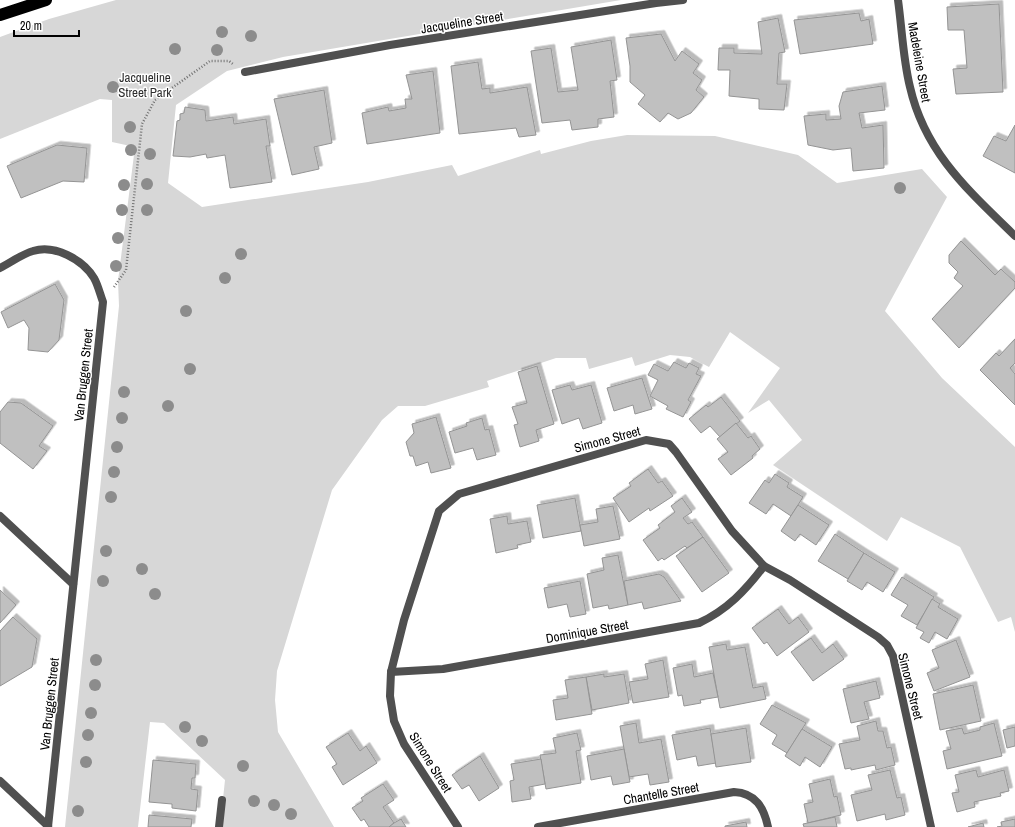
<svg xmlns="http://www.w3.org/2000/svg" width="1015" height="827" font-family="'Archivo Narrow',sans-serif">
	<defs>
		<filter id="shadow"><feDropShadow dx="3.5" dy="-3.5" stdDeviation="0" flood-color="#0004"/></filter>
	</defs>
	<rect width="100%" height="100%" fill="#fff"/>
	<!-- green -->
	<polygon fill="#d7d7d7" points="116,0 621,0 283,57 227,71 176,105 168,183 202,207 368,182 452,165 458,176 540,150 541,154 591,141 627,135 715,136 798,155 837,183 922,169 947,197 885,311 942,378 1015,447 1015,632 1011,617 998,622 960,547 901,517 887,541 773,465 802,440 769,400 748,413 780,368 730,332 709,367 690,357 670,355 635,366 632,357 589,369 586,358 556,358 487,381 489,387 425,406 398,406 382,420 332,490 277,671 275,700 278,732 334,827 220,827 225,780 164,723 150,722 138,827 65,827 119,306 118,281 135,147 112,142 112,100 100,99 0,139 0,37 49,19"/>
	<!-- building -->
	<g fill="#c0c0c0" stroke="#949494" filter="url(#shadow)">
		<polygon points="999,4 1003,92 956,94 953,69 967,68 964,30 948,30 947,7"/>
		<polygon points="859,13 861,21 869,19 873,44 800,54 794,20"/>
		<polygon points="778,18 785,52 779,53 777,84 787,84 784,110 759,109 759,99 729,96 730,70 718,70 719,48 734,48 734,53 762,54 758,22"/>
		<polygon points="661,34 675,61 682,51 699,64 693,73 702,80 696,90 704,97 691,113 678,119 668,113 660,122 638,104 645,95 630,82 630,66 626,38"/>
		<polygon points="611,40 617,80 610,81 614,117 598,119 598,127 572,130 570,120 542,123 531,51 551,48 558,92 578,90 571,47"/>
		<polygon points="478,62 482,89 490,88 490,93 527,87 536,135 519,137 516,128 459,134 451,66"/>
		<polygon points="433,71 440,133 367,144 362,113 388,107 389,111 406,108 405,99 412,99 406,75"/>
		<polygon points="882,86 885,110 859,113 862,128 883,125 884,168 853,171 851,148 833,150 808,145 804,116 826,114 826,120 841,119 839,106 843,92"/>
		<polygon points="324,90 332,143 314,147 319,169 292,175 274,99"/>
		<polygon points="185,107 205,110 206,121 233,117 234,124 266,119 270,146 266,146 272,182 230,188 225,155 207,158 206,154 190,157 173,156 177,121 180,120 180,114 184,113"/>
		<polygon points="1015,125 1015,173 983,156 994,136 1006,141"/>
		<polygon points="57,145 87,148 84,182 63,181 21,198 7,166"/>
		<polygon points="961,241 995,275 1001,269 1015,282 1015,288 959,348 932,319 963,286 954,278 958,272 949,263 949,255"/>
		<polygon points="55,284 64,300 59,340 48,352 28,350 29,328 24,320 8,328 1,312"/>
		<polygon points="1015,339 1015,363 1010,368 1015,374 1015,405 980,370 996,353 999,356"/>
		<polygon points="674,362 686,368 689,363 699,368 696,374 701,376 688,400 691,402 683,417 666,409 668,406 650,396 658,380 648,375 654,364 668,371"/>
		<polygon points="537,366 554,424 536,430 539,441 520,447 514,425 518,424 512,407 527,403 518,372"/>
		<polygon points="642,378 652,409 635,414 633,405 614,411 607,388"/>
		<polygon points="570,385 572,390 591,385 602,423 583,429 579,418 562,424 552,390"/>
		<polygon points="721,397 740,421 720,437 710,426 701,433 689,419 706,405 708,407"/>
		<polygon points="8,402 21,403 53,426 39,446 47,451 33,469 0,443 0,412"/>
		<polygon points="436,417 451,468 431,473 428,462 416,466 413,456 410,456 406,442 414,433 412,424"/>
		<polygon points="482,418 485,430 489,429 496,455 477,460 473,448 455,453 449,432 467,426 466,423"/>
		<polygon points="736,423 748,438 751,436 760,449 752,456 753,458 731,475 718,459 728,452 717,439"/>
		<polygon points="648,469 658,483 662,481 673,496 650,511 649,508 629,522 613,498 631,486 629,483"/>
		<polygon points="775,474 789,483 787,487 803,497 791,516 773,504 766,514 749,503 765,480 769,483"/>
		<polygon points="575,498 581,531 543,538 537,505"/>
		<polygon points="682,498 692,512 683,518 688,524 692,522 703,537 687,548 685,546 664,560 662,558 658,561 643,540 660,528 658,525 675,512 671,506"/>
		<polygon points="798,505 829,525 816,545 800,534 795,541 781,531"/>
		<polygon points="613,506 620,539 584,546 580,525 598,522 596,509"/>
		<polygon points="507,516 508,524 527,521 531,542 517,545 518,548 496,553 490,519"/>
		<polygon points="835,534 864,553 848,579 818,561"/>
		<polygon points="703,537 729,573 702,592 676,556"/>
		<polygon points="864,553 895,572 883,592 867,582 862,590 847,581"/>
		<polygon points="618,555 628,605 609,609 608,605 593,608 587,574 604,570 602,558"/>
		<polygon points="659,574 664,577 681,601 644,609 642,602 628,605 624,581"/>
		<polygon points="902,577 934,597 917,625 901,616 908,605 891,595"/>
		<polygon points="580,581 586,614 570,617 567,604 548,608 544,588"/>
		<polygon points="0,590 16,605 0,623"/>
		<polygon points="932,599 940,604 938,607 958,619 947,639 935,632 929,643 920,638 924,632 916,628"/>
		<polygon points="778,609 789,624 798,617 809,632 777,656 767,642 764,644 752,628"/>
		<polygon points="13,617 37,639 32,667 0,686 0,631"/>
		<polygon points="811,638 822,653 833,644 844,659 813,681 791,652"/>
		<polygon points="956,640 970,677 934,691 927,673 939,668 932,650"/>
		<polygon points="726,644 727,650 745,647 753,688 763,686 766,699 720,708 709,647"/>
		<polygon points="663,660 669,697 633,703 629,682 648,679 645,664"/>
		<polygon points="692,664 694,677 713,673 718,697 700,700 701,703 684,706 682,695 678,696 673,668"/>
		<polygon points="604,674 604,677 624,674 629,703 592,710 586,677"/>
		<polygon points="586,677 592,714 556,720 553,700 568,698 565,680"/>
		<polygon points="876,681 880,698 864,702 869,719 851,723 843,689"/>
		<polygon points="973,685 981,721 940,730 933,694"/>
		<polygon points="772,705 806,723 787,753 772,744 777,735 760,724"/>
		<polygon points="876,721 878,731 883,731 887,748 891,747 895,765 876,770 875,765 851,770 851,768 845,769 839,744 860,740 857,726"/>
		<polygon points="636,723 639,743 661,739 669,782 650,785 648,774 629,777 620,726"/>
		<polygon points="994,723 1002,756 947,769 943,751 951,749 946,731 962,728 964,734 980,730 980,727"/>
		<polygon points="1015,727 1015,746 1007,748 1003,730"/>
		<polygon points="710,728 716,763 698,766 696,756 677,760 672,735"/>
		<polygon points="746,728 751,762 716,767 711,734"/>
		<polygon points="802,729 832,747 820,767 805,757 800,766 785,756"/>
		<polygon points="348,733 360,751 366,746 377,763 343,785 332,767 337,764 326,747"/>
		<polygon points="577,733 581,750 576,751 581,783 546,789 540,755 556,753 553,738"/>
		<polygon points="624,749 630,782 613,785 611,776 591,780 587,756"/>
		<polygon points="480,756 499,788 479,801 469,785 462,789 452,775"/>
		<polygon points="541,759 545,784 529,787 531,799 512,802 510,781 514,780 511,764"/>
		<polygon points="153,760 196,764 195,778 192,778 191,789 198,790 196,811 172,808 172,804 149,802"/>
		<polygon points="890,770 897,798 901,797 905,815 886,820 885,814 857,821 851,795 872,790 868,775"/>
		<polygon points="976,770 978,777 1004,770 1009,791 1000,793 1001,796 974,802 975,807 957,812 952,793 959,792 955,775"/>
		<polygon points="830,779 834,797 837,796 841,815 808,823 804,804 813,802 809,784"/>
		<polygon points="383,784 394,800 383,807 394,823 389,827 369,827 364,819 361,821 352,808 363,801 361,798"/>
		<polygon points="149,815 192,819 191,827 148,827"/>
		<polygon points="835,817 837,827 804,827 803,824"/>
		<polygon points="401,819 406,827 389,827 394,823"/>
		<polygon points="1015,819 1015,827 997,827 1002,826 1001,822"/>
		<polygon points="746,822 747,827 725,827 725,826"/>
		<polygon points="983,823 984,827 968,827"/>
	</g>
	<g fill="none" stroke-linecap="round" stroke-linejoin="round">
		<!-- path -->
		<polyline stroke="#727272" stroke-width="2.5" stroke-dasharray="1 2" stroke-linecap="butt" points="114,287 126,270 142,124 155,100 210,61 229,61 233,64"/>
		<!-- minor -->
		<g stroke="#505050" stroke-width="8">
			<path d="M898,0C902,29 903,59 910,87C925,153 969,191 1015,236"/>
			<polyline points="245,72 390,45 656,3 683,0"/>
			<path d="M0,268C10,263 22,254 33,251C55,244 83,260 94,278C98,285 100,294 103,302L48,827"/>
			<polyline points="0,516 73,584"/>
			<path d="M391,672L443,669L699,623C727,610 746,590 764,566"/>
			<polyline points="0,781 48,826"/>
			<polyline points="219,827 222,800"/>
			<polyline points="458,827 404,744 394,721 390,696 391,672 404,620 439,511 459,494 646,440 669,444 676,452 732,531 764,566 790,580 878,637 887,645 893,656 931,827"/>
			<path d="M538,827L734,792C756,793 764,808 768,827"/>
		</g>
		<!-- motorway -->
		<polyline stroke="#000" stroke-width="12" points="0,15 46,0"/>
	</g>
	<!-- trees -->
	<g fill="#8c8c8c">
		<circle cx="222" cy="32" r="6"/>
		<circle cx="251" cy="36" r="6"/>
		<circle cx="175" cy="49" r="6"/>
		<circle cx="217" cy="50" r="6"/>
		<circle cx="113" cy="87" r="6"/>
		<circle cx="130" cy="127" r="6"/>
		<circle cx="131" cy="150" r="6"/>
		<circle cx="150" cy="154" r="6"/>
		<circle cx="147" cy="184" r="6"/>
		<circle cx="124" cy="185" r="6"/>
		<circle cx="900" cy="188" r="6"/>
		<circle cx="122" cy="210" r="6"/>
		<circle cx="147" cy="210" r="6"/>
		<circle cx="118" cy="238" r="6"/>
		<circle cx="241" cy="254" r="6"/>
		<circle cx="116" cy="266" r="6"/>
		<circle cx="225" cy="278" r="6"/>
		<circle cx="186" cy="311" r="6"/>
		<circle cx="190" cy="369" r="6"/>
		<circle cx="124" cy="392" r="6"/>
		<circle cx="168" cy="406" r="6"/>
		<circle cx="122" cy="418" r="6"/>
		<circle cx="117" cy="447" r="6"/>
		<circle cx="114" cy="472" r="6"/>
		<circle cx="111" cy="497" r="6"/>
		<circle cx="106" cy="551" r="6"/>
		<circle cx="142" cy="569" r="6"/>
		<circle cx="103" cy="581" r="6"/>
		<circle cx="155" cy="594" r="6"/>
		<circle cx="96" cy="660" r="6"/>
		<circle cx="95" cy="685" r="6"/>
		<circle cx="91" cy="713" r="6"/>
		<circle cx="185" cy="727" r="6"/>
		<circle cx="88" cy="735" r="6"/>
		<circle cx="202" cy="741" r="6"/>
		<circle cx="86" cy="762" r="6"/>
		<circle cx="243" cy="766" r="6"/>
		<circle cx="254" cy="801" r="6"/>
		<circle cx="274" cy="805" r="6"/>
		<circle cx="78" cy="811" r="6"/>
		<circle cx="291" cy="814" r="6"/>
	</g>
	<g text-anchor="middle" stroke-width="3" stroke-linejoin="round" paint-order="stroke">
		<!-- street labels -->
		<g font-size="13" fill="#000" stroke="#fff">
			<text transform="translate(462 22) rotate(-9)" y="5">Jacqueline Street</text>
			<text transform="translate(920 62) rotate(80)" y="5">Madeleine Street</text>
			<text transform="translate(83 375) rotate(-84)" y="5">Van Bruggen Street</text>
			<text transform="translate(607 439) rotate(-15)" y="5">Simone Street</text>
			<text transform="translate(587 631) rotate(-10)" y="5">Dominique Street</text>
			<text transform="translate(911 686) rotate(76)" y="5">Simone Street</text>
			<text transform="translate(49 704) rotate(-84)" y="5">Van Bruggen Street</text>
			<text transform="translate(431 762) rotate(58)" y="5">Simone Street</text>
			<text transform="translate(661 793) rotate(-10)" y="5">Chantelle Street</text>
		</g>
		<!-- park labels -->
		<g font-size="13" fill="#2e2e2e" stroke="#fff">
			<text x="145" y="82">Jacqueline<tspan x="145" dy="15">Street Park</tspan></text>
		</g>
	</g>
	<!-- scale -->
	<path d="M14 30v6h65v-6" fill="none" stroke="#000000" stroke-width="2"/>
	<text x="20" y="30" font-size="12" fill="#000000" stroke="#ffffff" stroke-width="3" paint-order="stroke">20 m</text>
</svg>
